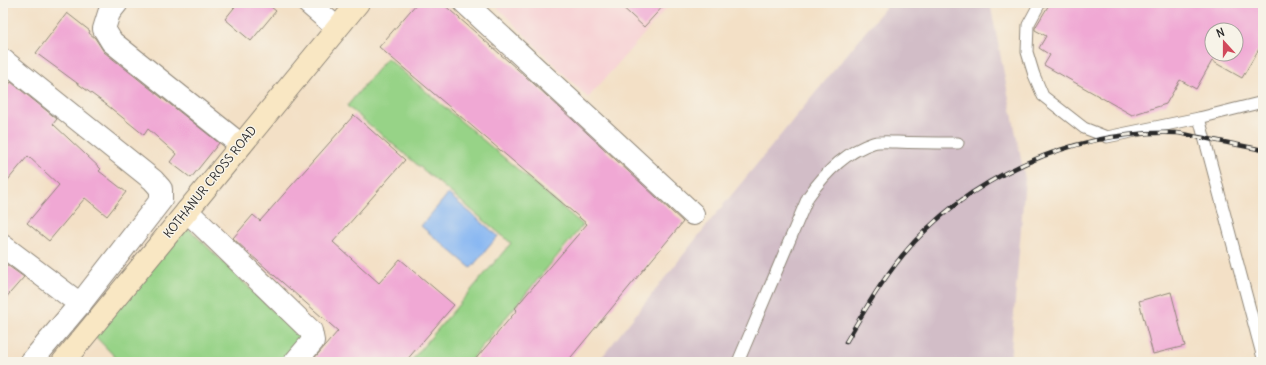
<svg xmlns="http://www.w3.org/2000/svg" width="1266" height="365" font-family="Delius,sans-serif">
	<rect width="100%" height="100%" fill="#f7f3e8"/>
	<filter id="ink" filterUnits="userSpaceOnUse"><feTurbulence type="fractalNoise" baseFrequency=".025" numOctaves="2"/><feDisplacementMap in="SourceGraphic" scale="8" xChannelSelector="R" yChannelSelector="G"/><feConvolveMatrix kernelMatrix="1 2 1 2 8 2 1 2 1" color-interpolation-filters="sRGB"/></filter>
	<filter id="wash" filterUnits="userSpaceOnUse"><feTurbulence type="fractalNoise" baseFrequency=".012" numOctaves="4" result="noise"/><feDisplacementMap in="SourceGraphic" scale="16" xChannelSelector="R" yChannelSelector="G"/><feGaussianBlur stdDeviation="0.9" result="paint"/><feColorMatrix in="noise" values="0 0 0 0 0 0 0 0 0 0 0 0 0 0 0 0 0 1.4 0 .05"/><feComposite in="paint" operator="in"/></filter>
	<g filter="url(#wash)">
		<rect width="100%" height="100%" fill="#f3e0c6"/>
		<!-- built -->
		<polygon fill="#f7cfd3" points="493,3 671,3 588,98"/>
		<!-- industrial -->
		<polygon fill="#d2bdc7" points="889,3 990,3 1025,179 1010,362 598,362 711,220"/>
		<!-- green -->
		<g fill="#97d387" stroke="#617f59">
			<polygon points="387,58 583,225 469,362 410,362 511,243 347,106"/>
			<polygon points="186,226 302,339 281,362 120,362 92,333"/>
		</g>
		<!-- water -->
		<polygon fill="#88b7f2" stroke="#5a718e" points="448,194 498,236 471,268 421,226"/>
		<g id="blocks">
			<!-- building -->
			<g fill="#f0a8d4" fill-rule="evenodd">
				<polygon points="238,3 266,3 276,11 251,41 225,19"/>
				<polygon points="417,3 442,3 533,83 683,222 567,362 473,362 517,310 515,308 587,224 379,47"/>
				<polygon points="618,3 666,3 644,27"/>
				<path d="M1050,3H1263V42L1242,78L1212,61L1196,89L1180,80L1166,104L1132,115L1044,65L1050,55L1039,48L1046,36L1035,30V28ZM1212,30H1236V54H1212Z"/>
				<polygon points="67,13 90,31 89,33 95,38 104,52 219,143 191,178 170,162 176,154 148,129 144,135 107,105 36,53"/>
				<polygon points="11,82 57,119 53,124 101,169 99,171 126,192 107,216 85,198 49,241 27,223 59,185 28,156 3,186 3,92"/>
				<polygon points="354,115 405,160 333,242 379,283 400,259 454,305 405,362 311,362 338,331 251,255 233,238 253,215 260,221"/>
				<polygon points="3,262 24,277 3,301"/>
				<polygon points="1171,292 1185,346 1153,354 1139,301"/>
			</g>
		</g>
	</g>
	<g filter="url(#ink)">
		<use href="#blocks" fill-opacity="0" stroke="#8f8678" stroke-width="1"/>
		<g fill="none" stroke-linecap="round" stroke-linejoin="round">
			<defs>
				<g id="lane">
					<polyline points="1040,3 1028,25 1027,52 1034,75 1043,96 1084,128 1107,137 1199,118 1263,102"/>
					<polyline points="1199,118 1263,358"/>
					<path d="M738,362L808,197C824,174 845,152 873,143C879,141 890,142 897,142C917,143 938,143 958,143"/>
				</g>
				<g id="street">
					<polyline points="117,3 109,13 104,29 112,42 241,145"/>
					<polyline points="308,3 337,28"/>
					<polyline points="465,3 693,214"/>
					<polyline points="3,60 153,180 161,189 161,200 80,304"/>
					<polyline points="187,211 311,331 313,341 295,362"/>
					<polyline points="3,246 80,304 31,362"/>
				</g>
				<polyline id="secondary" points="63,362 358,3"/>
			</defs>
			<!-- lane casing -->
			<use href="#lane" stroke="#8f8678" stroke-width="13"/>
			<!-- street casing -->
			<use href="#street" stroke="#8f8678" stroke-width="24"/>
			<!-- secondary casing -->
			<use href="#secondary" stroke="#8f8678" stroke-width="24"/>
			<!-- lane -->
			<use href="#lane" stroke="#fff" stroke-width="11"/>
			<!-- street -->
			<use href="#street" stroke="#fff" stroke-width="22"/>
			<!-- secondary -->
			<use href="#secondary" stroke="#f9e7c3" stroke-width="22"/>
			<defs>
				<path id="rail" d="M846,342C863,313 880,283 902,256C967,177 1075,129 1177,133C1186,134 1195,137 1204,138C1223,142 1243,146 1263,150"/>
			</defs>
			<!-- rail casing -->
			<use href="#rail" stroke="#2b2b2b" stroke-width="4.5"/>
			<!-- rail -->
			<use href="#rail" stroke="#f7f3e8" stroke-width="3" stroke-dasharray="9" stroke-linecap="butt"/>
		</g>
	</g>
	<g text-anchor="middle" stroke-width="3" stroke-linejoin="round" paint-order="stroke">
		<!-- street labels -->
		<g font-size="12" fill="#2b2b2b" stroke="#f7f3e8">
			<text transform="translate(210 182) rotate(-51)" y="4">KOTHANUR CROSS ROAD</text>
		</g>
	</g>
	<!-- margin -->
	<rect width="1266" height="365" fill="none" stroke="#f7f3e8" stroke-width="16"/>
	<!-- north arrow -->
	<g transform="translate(1224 42) rotate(339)"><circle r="19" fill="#f7f3e8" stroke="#a5a39c"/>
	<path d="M0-3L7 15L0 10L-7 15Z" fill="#d1495b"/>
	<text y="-6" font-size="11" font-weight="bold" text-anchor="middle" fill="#2b2b2b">N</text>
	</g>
</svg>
